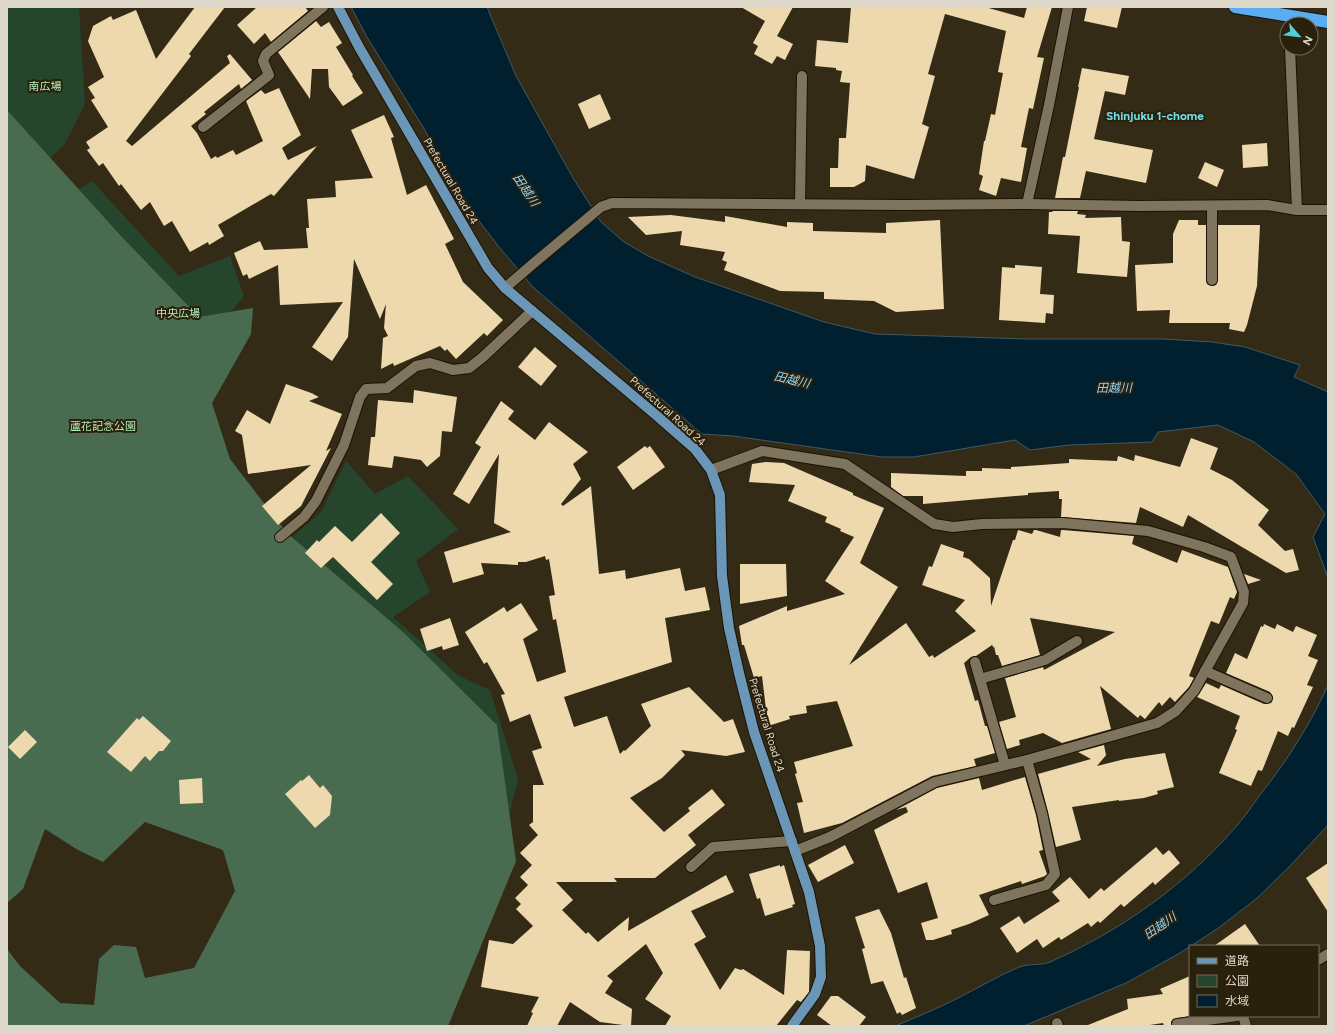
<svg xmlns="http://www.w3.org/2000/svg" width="1335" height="1033" font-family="Figtree,'Noto Sans JP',sans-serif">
	<rect width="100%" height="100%" fill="#342b17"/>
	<!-- green -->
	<polygon fill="#25452c" points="7,7 79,7 85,104 64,145 48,160 73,193 92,181 179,276 230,256 244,296 185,368 267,559 321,512 346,461 375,494 408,476 458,529 416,561 430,592 393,617 459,676 490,690 518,779 497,867 7,613"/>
	<!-- forest -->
	<polygon fill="#496c50" points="7,110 121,236 199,317 253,308 251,334 212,403 230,459 287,533 403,632 497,725 516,861 448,1026 7,1026 7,949 20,966 60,1003 94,1005 99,959 114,945 136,947 145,978 194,968 235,891 223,850 145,822 103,862 78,850 45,829 23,889 7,903"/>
	<!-- water -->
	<g fill="#002030" stroke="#43585f">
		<polygon points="351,7 487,7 516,76 573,178 601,222 624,242 648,256 695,277 824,322 875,334 1027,339 1163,339 1212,342 1245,347 1300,365 1294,377 1328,392 1328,578 1313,537 1325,514 1296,474 1254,442 1218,425 1158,432 1152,442 1069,445 1030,450 1015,440 914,457 882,457 733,436 702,434 533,287 499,247 476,217 449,175 423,127 367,37"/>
		<path d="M1328,685V825L1289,867L1256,899L1217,929L1180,953L1126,983L1024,1026H895C915,1018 936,1009 956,999C976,989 996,977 1017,968C1027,963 1040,966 1050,962C1120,931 1184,886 1234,829C1244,818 1252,806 1260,795C1287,761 1310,725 1328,685Z"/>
	</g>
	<!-- building -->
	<g fill="#edd9ad">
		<polygon points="195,7 225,7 189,54 191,56 126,141 132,146 230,63 227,56 230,54 252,80 241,89 239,84 204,112 206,114 191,126 197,133 211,159 216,156 217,158 233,150 236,155 263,141 246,101 261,90 265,94 279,88 301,135 282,148 288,160 317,146 274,196 271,194 218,225 224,236 209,245 208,242 190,252 172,221 164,226 150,202 141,210 121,184 119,186 103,163 99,166 87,150 90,148 86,142 108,127 91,100 95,98 88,87 104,77 88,41 93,26 111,16 113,20 136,10 156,59"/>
		<polygon points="257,7 305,7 308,11 271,42 265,33 254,44 237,25"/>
		<polygon points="741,7 793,7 777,36 793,44 785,60 777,56 772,64 754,54 758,46 753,43 765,21"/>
		<polygon points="851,7 985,7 1024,18 1027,7 1052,7 1037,57 1044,58 1033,109 1029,108 1021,147 1027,148 1021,182 1001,178 996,196 979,190 983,176 979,174 984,141 985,141 991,114 995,115 1003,73 998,72 1006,31 945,14 928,74 935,76 922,124 929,127 914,179 866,165 865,181 854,187 830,187 830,168 838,168 839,138 846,138 850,83 840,82 842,71 836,70 836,68 815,66 817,40 848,43"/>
		<polygon points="1087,7 1122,7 1117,28 1084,21"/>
		<polygon points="316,21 321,27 329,22 342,43 336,47 353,75 352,76 363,93 343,106 329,87 328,69 312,69 310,99 278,52"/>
		<polygon points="1082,68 1129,76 1125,95 1105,91 1094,139 1153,150 1146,183 1086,171 1080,198 1055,198 1063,157 1065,157 1079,87 1078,87"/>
		<polygon points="600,94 611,119 589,129 578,104"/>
		<polygon points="384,115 394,137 391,138 407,195 426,185 454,239 445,244 463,282 503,320 487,336 484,333 456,359 447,349 445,351 440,346 394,366 393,363 381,369 383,338 388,336 384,328 386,304 380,319 354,259 348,337 332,361 312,347 343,302 280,305 278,265 249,279 247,274 243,276 234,253 260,241 264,250 308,248 306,228 309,228 307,199 336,197 335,181 373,178 351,130"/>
		<polygon points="1267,143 1268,166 1243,168 1242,145"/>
		<polygon points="1205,162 1224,170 1217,187 1198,178"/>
		<polygon points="1053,211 1078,211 1077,214 1086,215 1085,218 1121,217 1122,241 1130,242 1127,277 1077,273 1080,236 1048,234 1049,212 1052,212"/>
		<polygon points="671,215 725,222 725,216 787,227 787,222 813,223 813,231 886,233 886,223 940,220 944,309 896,312 874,301 824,299 824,292 780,291 724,270 727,262 722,260 725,252 680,245 682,231 646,235 628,217"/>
		<polygon points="1179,220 1198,220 1198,225 1206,225 1206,280 1207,284 1212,286 1216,285 1218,280 1218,225 1260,225 1257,286 1247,325 1244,332 1229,329 1230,323 1169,323 1170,310 1137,311 1135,265 1173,263 1173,234"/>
		<polygon points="1015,265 1042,267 1040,294 1054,295 1053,314 1046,313 1045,323 999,320 1002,267 1015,268"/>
		<polygon points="535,347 557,366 541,386 518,367"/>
		<polygon points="286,384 314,394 313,394 319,397 309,401 342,414 326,451 331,448 301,506 278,525 262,506 311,465 248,474 242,435 235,431 247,410 270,424"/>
		<polygon points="414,390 457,397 452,432 442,431 440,456 427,467 421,460 394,456 392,468 368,465 371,437 375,437 378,400 413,403"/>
		<polygon points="501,401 514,411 508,419 535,440 549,422 588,452 573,464 581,479 561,504 563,506 591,486 599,574 625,570 626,579 680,568 685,591 705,587 710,610 665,618 672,662 564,697 574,727 607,716 620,754 624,750 625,751 651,726 641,704 689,687 724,722 733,719 745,752 726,756 681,750 685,755 662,778 630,798 664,832 690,811 688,808 712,789 725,805 688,835 696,845 655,878 614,878 617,882 556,882 573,900 562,910 586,934 588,932 598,942 629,917 628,931 726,875 734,892 691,911 706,937 694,944 720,990 735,968 741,970 743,969 784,995 787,950 810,951 809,992 801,1002 797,1000 776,1026 665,1026 671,1016 645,999 663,973 646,944 607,976 613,981 605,993 632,1009 631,1026 600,1022 570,1002 557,1026 527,1026 533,1013 531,1012 539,997 481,987 489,940 513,944 533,926 516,909 521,904 515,898 528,885 520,877 532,865 520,853 538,835 529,825 533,822 533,785 544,785 532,751 542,748 530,714 510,722 501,695 505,694 487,662 484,664 465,632 504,607 507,612 521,603 538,630 523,639 537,682 566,672 556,619 553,620 549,596 555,595 549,559 546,560 545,556 526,562 518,562 518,565 481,563 484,574 453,583 444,552 511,532 494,523 499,454 469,504 453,494 481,447 475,443"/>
		<polygon points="1191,438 1218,448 1210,469 1232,480 1269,510 1258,525 1285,551 1293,549 1299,570 1286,573 1188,515 1183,527 1140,507 1136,523 1061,517 1062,499 1059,499 1059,491 1028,493 1028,495 923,504 923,496 903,496 891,487 891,473 966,476 966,471 982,471 982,468 1011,469 1011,467 1069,463 1069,459 1117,461 1118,456 1134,461 1135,455 1180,467"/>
		<polygon points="645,446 647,448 650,446 665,467 633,490 617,467"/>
		<polygon points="766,462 784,463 853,493 853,495 884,508 860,563 898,587 849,665 906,623 929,657 933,655 934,658 976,631 955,611 965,600 922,585 929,566 932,567 941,544 964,552 963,557 969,559 990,578 991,606 1013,540 1015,540 1018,530 1032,534 1034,530 1036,530 1060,537 1061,530 1063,530 1134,536 1132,544 1177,563 1182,550 1228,567 1237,592 1234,599 1230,597 1219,624 1211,621 1189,676 1194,678 1189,687 1175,702 1170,697 1162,706 1159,702 1145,719 1140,715 1138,718 1100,686 1111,729 1062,743 1043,733 1019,740 1020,745 1007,749 999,722 1016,717 1005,678 1043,667 1044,670 1115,632 1030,618 1040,655 1002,666 998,655 996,655 994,646 994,648 992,645 976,656 971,657 964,663 975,701 978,700 985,726 987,726 995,753 974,759 976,766 932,776 842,823 804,833 797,803 803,802 795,774 797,773 794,762 853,746 837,701 806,706 807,713 789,716 790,719 768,726 762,676 754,678 744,645 742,645 739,626 787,606 787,611 845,594 825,581 854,537 840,531 841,529 825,522 827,517 788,501 795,485 749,482 752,464"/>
		<polygon points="381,513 400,533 371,562 393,584 377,600 333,557 321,568 305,553 317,540 319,542 335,526 352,542"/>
		<polygon points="740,564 786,564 787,596 740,604"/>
		<polygon points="1244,574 1261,580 1248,584"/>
		<polygon points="450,618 459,645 443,650 442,646 427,651 420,629"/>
		<polygon points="1264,624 1275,629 1277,624 1293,632 1296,626 1317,635 1308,656 1318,660 1307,685 1313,687 1294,728 1292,727 1288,736 1278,731 1262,771 1258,770 1251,786 1219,773 1237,730 1235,729 1240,716 1197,697 1206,683 1219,689 1221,685 1264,704 1271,703 1273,698 1270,692 1226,673 1235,653 1247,659 1261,626 1263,627"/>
		<polygon points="143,716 171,741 163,751 159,751 150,761 145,756 131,772 107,752 137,718 139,720"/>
		<polygon points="25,730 37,742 20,759 8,747"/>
		<polygon points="1104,745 1106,755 1107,754 1097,766 1125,759 1165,753 1174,787 1157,791 1158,794 1144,798 1119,801 1119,800 1072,807 1081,840 1056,847 1048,812 1038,774 1091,759 1078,752"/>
		<polygon points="309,775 320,788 323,785 332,796 330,815 315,828 285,794 301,780 302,781"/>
		<polygon points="1025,777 1036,815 1043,850 1039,851 1047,874 1045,876 1022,884 1021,881 979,895 989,915 969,924 951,930 952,934 933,940 926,940 921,923 938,918 927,882 898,893 874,830 908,812 906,807 896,810 937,788 979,778 982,790"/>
		<polygon points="202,778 203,803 180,804 179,780"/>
		<polygon points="845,845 854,863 818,882 808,865"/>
		<polygon points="1156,847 1163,855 1169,850 1180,863 1155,885 1153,882 1124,907 1121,904 1100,923 1098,921 1091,927 1088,923 1061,940 1059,937 1043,948 1037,939 1017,953 1000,928 1019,916 1024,924 1060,901 1052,892 1070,877 1089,899 1101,888 1104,891"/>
		<polygon points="1328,863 1328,912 1306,878"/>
		<polygon points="780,865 780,867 784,865 795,904 792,905 793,907 765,916 760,898 757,899 749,874"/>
		<polygon points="879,909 891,933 904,978 906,977 916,1008 902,1015 900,1012 897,1014 883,981 871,984 862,949 865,948 855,917"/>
		<polygon points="1245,924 1260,946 1214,946"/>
		<polygon points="1190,976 1190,1016 1173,1019 1171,1022 1171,1026 1164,1026 1163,1023 1143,1026 1088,1026 1088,1025 1128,1009 1127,999 1163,994 1160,989"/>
		<polygon points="831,996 838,996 866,1017 859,1026 832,1026 817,1015"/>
	</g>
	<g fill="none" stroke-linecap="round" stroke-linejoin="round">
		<defs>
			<g id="minor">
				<polyline points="1290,48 1297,210"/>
				<polyline points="203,127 269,75 263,61 266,54 323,7"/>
				<polyline points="800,204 802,76"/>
				<polyline points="1027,204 1049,105 1068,7"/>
				<polyline points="1212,280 1212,206"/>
				<polyline points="505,288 534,263 601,207 612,203 904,205 1027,204 1139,206 1267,205 1297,210 1328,210"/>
				<polyline points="711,470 762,451 845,464 934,524 953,527 982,524 1063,523 1148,531 1204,547 1231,557 1244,592 1243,603 1194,691 1176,711 1157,723 1027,760 935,782 830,837 795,851"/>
				<polyline points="280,537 304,517 316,501 344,445 360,397 366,389 387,388 416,366 430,363 453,370 469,368 483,357 532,311"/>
				<polyline points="975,662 1005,765"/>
				<polyline points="1205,671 1267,698"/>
				<polyline points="980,679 1045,660 1077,641"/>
				<polyline points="691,867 713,847 792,841"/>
				<polyline points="994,900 1046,885 1055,874 1042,813 1027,760"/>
				<polyline points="1318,960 1328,954"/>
				<polyline points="1243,1016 1246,1026"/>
				<polyline points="1057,1023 1058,1026"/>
				<polyline points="1177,1024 1237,1016"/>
			</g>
			<polyline id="major" points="338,7 359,47 488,268 505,288 656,415 695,449 711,470 720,495 722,576 729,628 739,673 754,732 809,892 820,946 821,977 815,994 792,1026"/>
			<polyline id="highway" points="1235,7 1328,22"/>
		</defs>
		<!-- minor casing -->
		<use href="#minor" stroke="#1c1302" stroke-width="12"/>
		<!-- major casing -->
		<use href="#major" stroke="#1c1302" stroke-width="12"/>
		<!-- highway casing -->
		<use href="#highway" stroke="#1c1302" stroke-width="14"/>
		<!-- minor -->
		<use href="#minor" stroke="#7f745e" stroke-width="10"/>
		<!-- major -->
		<use href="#major" stroke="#6a96b7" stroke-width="10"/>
		<!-- highway -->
		<use href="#highway" stroke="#5cacf2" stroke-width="12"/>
	</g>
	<g text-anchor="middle" stroke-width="4" stroke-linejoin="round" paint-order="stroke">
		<!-- park labels -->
		<g font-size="11" fill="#afecba" stroke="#2a210d">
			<text x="45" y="90">南広場</text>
			<text x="178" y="317">中央広場</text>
			<text x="103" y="430">蘆花記念公園</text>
		</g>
		<!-- street labels -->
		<g font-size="11" fill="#dfd9cc" stroke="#2a210d">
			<text transform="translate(451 181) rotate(60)" y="4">Prefectural Road 24</text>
			<text transform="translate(668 411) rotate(42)" y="4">Prefectural Road 24</text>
			<text transform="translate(767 725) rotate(73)" y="4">Prefectural Road 24</text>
		</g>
		<!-- neighbourhood labels -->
		<g font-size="12" font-weight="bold" fill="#72dee6" stroke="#2a210d">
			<text x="1155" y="120">Shinjuku 1-chome</text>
		</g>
		<!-- water labels -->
		<g font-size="12" font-style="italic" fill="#8dd5fd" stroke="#2a210d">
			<text transform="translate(526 190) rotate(56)" y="4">田越川</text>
			<text transform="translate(792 380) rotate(13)" y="4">田越川</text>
			<text transform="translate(1114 388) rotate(-1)" y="4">田越川</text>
			<text transform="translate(1160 926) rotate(-35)" y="4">田越川</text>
		</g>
	</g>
	<!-- border -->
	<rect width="1335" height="1033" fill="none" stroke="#dfd9cc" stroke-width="16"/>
	<!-- legend -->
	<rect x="1189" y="945" width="130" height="72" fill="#2a210d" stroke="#726b59"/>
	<rect x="1197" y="958" width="20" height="6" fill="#6a96b7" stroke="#726b59"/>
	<text x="1225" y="965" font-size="12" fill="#dfd9cc">道路</text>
	<rect x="1197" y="975" width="20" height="12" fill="#25452c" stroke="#726b59"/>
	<text x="1225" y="985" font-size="12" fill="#dfd9cc">公園</text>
	<rect x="1197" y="995" width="20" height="12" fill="#002030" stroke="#726b59"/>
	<text x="1225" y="1005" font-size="12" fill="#dfd9cc">水域</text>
	<!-- north arrow -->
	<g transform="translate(1299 36) rotate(118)"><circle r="19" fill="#2a210d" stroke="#726b59"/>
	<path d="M0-3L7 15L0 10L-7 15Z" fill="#52ccd5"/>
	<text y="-6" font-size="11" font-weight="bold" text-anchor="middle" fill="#dfd9cc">N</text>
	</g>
</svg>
